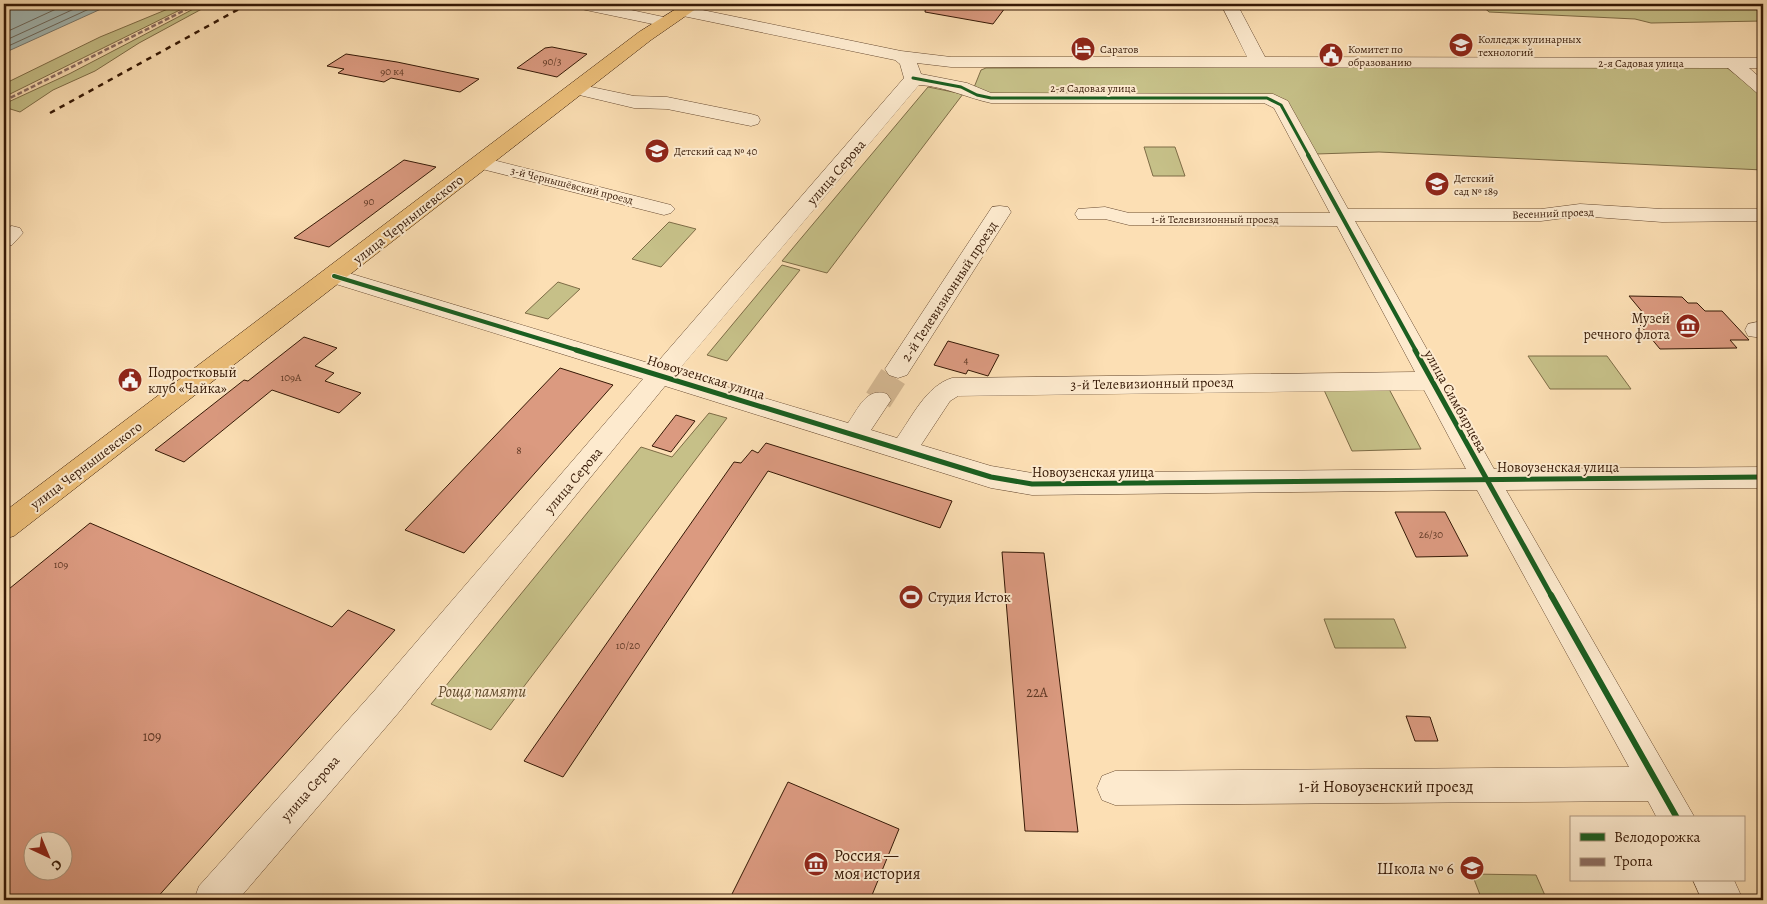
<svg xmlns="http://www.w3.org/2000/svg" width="1767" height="904" font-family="Alegreya,serif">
	<rect width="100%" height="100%" fill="#fcdfb4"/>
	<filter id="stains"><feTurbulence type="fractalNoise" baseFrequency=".004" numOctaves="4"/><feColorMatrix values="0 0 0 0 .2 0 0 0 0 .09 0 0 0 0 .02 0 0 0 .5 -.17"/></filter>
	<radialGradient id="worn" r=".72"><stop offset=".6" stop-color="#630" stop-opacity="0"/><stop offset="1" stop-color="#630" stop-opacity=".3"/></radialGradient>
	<!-- green -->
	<g fill="#c6c088" stroke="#7e6c46">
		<polygon points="180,4 192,4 4,97 4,84 100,37"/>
		<polygon points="203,4 211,4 139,43 95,71 53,90 20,112 4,107 4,104 69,74"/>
		<polygon points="1480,4 1763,4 1763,21 1651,23 1635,19 1489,12"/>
		<polygon points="1279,67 1726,67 1763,96 1763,170 1379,152 1316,154 1283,100 990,94 973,90 981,70 986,68"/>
		<polygon points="928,87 963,94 827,273 782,261"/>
		<polygon points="1144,147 1175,147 1185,176 1153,176"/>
		<polygon points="669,222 696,229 661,267 632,259"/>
		<polygon points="782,265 800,270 727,361 707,355"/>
		<polygon points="558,282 580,289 548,319 525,313"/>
		<polygon points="1528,356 1607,356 1631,389 1550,389"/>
		<polygon points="1389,389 1421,449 1352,451 1324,390"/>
		<polygon points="709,413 727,418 491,730 431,704 641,447 672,457"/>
		<polygon points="1324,619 1394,619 1406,648 1335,648"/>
		<polygon points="1472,874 1536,875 1547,900 1482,900"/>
	</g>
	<!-- water -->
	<polygon fill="#a3bab7" stroke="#777970" points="4,4 112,4 4,53"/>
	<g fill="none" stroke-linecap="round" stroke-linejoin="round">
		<!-- shore -->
		<g stroke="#6c695e" stroke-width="1">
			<polyline points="4,33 67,4"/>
			<polyline points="4,41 85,4"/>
			<polyline points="4,48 100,4"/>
		</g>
	</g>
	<!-- building -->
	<g fill="#db9a80" stroke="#351805" fill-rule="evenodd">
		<polygon points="926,4 1008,4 993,24 925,12"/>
		<polygon points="552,47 587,54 557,77 517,68 545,48"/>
		<polygon points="346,54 397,62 479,79 460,92 391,78 384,82 338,73 344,69 327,66"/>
		<polygon points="404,160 436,167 329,247 294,238"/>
		<polygon points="1629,296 1682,297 1688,303 1697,303 1705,311 1722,311 1749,340 1730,340 1737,348 1660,349 1631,314 1644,314"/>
		<polygon points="304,337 337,348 315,366 334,373 325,381 361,393 339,413 272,390 184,462 155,450 244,380 248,381"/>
		<polygon points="948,341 999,355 988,376 968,370 966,374 934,365"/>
		<polygon points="560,368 613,385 464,553 405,530"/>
		<polygon points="676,415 695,421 671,452 652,446"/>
		<polygon points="766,443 952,501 940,528 768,471 563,777 524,761 734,462 741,463 752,450 758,453"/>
		<polygon points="1395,512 1445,512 1468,556 1416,557"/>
		<path d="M90,523L332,627L348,610L395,630L155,900H4V593ZM32,842H62V872H32Z"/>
		<polygon points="1002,552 1044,553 1078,832 1025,831"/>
		<polygon points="1406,716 1430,717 1438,741 1415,741"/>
		<polygon points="788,782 899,829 870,900 729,900"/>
	</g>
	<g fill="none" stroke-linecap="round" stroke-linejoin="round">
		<!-- minor-tunnel -->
		<polyline stroke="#d4b791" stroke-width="28" stroke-dasharray="28 14" stroke-linecap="butt" points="878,400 898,369"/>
		<defs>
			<g id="minor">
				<polygon points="573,4 603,4 673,19 675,22 667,27 581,9"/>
				<path d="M1221,4H1237L1265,57L1763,58V68H1749L1763,80V94L1757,93L1728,68L951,67L917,63L921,74L967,83L991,93L1273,94L1288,101L1290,105L1348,209H1541L1580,204L1662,209H1763V221L1662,222L1580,216L1541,221H1355L1494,469L1763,467V488L1506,490L1695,818H1657L1648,801L1115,805L1102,800L1097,788L1102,776L1115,771L1629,767L1477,490L1032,495L991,488L665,386L399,712L238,900H194L199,886L375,690L643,379L326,281L323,276L326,271L334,269L342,271L655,365L904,78L900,64L895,60L683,16L675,11L677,8L683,6L901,51L951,57H1247ZM919,85C944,86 967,98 991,103H1264L1274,108L1330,213H1129L1105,207L1078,209L1075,214L1078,219H1105L1129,225L1337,226L1415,372L952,378C926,386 912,417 897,438L871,430L891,400L887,394C866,387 859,408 848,423L677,372ZM1424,390L1466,469L1032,473L991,466L921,445L950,401L958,396Z"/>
				<polygon points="577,84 634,96 667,97 751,114 758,116 760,120 758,124 751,126 667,109 634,108 571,93 568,89 571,85"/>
				<polygon points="481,157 671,205 675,209 671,213 664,215 474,167 471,163 474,159"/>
				<polygon points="1000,206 1008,207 1011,212 907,375 898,378 889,375 885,369 889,363 992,207"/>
				<polygon points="12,226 20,228 23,233 12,245 4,247 4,229"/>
				<polygon points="1757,322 1763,322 1763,338 1748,336 1745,330 1748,324"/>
				<polygon points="1693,880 1734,880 1743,900 1702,900"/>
			</g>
			<polygon id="major" points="684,4 703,4 651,40 14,536 4,539 4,512 639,32"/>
		</defs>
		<!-- minor casing -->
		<use href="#minor" stroke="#674a31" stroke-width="1"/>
		<!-- major casing -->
		<use href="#major" stroke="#351805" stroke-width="1"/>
		<!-- minor -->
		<use href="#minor" fill="#fdeace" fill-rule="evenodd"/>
		<!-- major -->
		<use href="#major" fill="#eec07a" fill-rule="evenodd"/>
		<!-- rail -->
		<polyline stroke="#351805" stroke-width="2.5" stroke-dasharray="5.5 5.5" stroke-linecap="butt" points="50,113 248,4"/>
		<!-- quiet -->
		<polyline stroke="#8d6e63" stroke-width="2.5" stroke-dasharray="5 2.5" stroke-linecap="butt" points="4,101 197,4"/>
		<defs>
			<polyline id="cycleway-far3" points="913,78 961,87 977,95 991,98 1267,98 1281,105 1309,156"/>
			<g id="cycleway-far2">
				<polyline points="1308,155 1416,351"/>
				<polyline points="334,276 580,351"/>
			</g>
			<g id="cycleway-far1">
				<polyline points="576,350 991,477 1032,484 1763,477"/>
				<polyline points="1415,350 1552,597"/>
			</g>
			<polyline id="cycleway" points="1551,595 1677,818"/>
		</defs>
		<!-- cycleway-far3 casing -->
		<use href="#cycleway-far3" stroke="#fdeace" stroke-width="5"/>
		<!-- cycleway-far2 casing -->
		<use href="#cycleway-far2" stroke="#fdeace" stroke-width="6"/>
		<!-- cycleway-far1 casing -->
		<use href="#cycleway-far1" stroke="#fdeace" stroke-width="8"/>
		<!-- cycleway casing -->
		<use href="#cycleway" stroke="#fdeace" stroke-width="9"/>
		<!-- cycleway-far3 -->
		<use href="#cycleway-far3" stroke="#1b5e20" stroke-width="3"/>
		<!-- cycleway-far2 -->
		<use href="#cycleway-far2" stroke="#1b5e20" stroke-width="4"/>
		<!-- cycleway-far1 -->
		<use href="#cycleway-far1" stroke="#1b5e20" stroke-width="5"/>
		<!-- cycleway -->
		<use href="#cycleway" stroke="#1b5e20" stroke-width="6"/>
	</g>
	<!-- icons -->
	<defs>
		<symbol id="university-disc" viewBox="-11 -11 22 22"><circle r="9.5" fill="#8f2418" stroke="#fdeace"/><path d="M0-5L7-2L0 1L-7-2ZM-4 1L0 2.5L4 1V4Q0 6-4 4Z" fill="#fff"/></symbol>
		<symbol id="hotel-disc" viewBox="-11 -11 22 22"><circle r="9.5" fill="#8f2418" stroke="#fdeace"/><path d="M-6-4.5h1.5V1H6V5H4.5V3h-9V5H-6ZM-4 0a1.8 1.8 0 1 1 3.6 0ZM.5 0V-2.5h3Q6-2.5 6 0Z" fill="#fff"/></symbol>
		<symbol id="civic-disc" viewBox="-11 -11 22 22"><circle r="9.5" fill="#8f2418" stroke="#fdeace"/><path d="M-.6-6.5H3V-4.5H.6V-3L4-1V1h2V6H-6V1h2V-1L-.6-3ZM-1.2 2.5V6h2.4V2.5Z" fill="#fff"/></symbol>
		<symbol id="school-disc" viewBox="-11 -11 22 22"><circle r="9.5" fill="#8f2418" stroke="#fdeace"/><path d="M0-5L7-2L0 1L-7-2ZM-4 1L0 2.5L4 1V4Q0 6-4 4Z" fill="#fff"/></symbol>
		<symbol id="museum-disc" viewBox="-11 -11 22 22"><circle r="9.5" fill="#8f2418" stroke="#fdeace"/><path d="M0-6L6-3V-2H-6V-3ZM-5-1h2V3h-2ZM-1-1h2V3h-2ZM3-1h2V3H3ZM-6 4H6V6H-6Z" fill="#fff"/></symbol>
		<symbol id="stadium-disc" viewBox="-11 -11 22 22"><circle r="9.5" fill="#8f2418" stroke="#fdeace"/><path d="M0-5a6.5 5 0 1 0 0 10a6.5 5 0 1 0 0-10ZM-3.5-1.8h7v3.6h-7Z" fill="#fff"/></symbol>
	</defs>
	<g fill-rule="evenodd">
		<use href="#university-disc" x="1447" y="31" width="28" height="28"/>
		<use href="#hotel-disc" x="1069" y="35" width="28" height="28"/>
		<use href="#civic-disc" x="1317" y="41" width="28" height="28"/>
		<use href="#school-disc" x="643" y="137" width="28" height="28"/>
		<use href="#school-disc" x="1423" y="170" width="28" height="28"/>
		<use href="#museum-disc" x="1674" y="312" width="28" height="28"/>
		<use href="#civic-disc" x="116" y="366" width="28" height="28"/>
		<use href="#stadium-disc" x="897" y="583" width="28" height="28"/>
		<use href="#museum-disc" x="802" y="850" width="28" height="28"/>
		<use href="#school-disc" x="1458" y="854" width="28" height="28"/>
	</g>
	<g text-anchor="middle" stroke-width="4" stroke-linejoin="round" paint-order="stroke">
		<!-- far-poi labels -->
		<g font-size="11" fill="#351805" stroke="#fdeace" text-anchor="start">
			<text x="1478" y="43">Колледж кулинарных<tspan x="1478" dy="13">технологий</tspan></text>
			<text x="1100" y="53">Саратов</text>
			<text x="1348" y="53">Комитет по<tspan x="1348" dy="13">образованию</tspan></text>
			<text x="674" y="155">Детский сад № 40</text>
			<text x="1454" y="182">Детский<tspan x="1454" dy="13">сад № 189</tspan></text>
		</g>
		<!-- number labels -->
		<g font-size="11" fill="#5e3824">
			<text x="552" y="65">90/3</text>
			<text x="392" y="75">90 к4</text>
			<text x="369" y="205">90</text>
			<text x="966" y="364">4</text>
			<text x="291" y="381">109А</text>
			<text x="519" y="454">8</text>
			<text x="1431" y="538">26/30</text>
			<text x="61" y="568">109</text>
			<text x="628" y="649">10/20</text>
		</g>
		<!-- far-street labels -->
		<g font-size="11" fill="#351805" stroke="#fdeace">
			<text x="1641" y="67">2-я Садовая улица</text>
			<text x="1093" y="92">2-я Садовая улица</text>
			<text transform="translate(572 185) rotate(14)" y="4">3-й Чернышёвский проезд</text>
			<text transform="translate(1553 213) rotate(-2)" y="4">Весенний проезд</text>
			<text x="1215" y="223">1-й Телевизионный проезд</text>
		</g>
		<!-- street labels -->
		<g font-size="14" fill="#351805" stroke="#fdeace">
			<text transform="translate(836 172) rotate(-49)" y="5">улица Серова</text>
			<text transform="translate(408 219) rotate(-38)" y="5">улица Чернышевского</text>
			<text transform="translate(949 291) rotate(-57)" y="5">2-й Телевизионный проезд</text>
			<text transform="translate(706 377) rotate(17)" y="5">Новоузенская улица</text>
			<text transform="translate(1152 383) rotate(-1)" y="5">3-й Телевизионный проезд</text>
			<text transform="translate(1456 401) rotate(61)" y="5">улица Симбирцева</text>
			<text transform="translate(86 465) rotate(-37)" y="5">улица Чернышевского</text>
			<text x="1558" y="472">Новоузенская улица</text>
			<text x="1093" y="477">Новоузенская улица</text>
			<text transform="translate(573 480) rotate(-50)" y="5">улица Серова</text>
			<text transform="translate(310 788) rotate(-49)" y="5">улица Серова</text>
		</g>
		<!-- poi labels -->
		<g font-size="14" fill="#351805" stroke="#fdeace" text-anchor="start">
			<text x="1670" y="323" text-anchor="end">Музей<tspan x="1670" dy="16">речного флота</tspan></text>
			<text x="148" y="377">Подростковый<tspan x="148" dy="16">клуб «Чайка»</tspan></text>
			<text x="928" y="602">Студия Исток</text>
		</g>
		<!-- near-number labels -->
		<g font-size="14" fill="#5e3824">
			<text x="1037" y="697">22А</text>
			<text x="152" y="741">109</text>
		</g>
		<!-- near-park labels -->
		<g font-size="16" font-style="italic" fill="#604a2c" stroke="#fdeace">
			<text x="482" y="697">Роща памяти</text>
		</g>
		<!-- near-street labels -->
		<g font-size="16" fill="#351805" stroke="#fdeace">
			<text x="1386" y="792">1-й Новоузенский проезд</text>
		</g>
		<!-- near-poi labels -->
		<g font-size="16" fill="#351805" stroke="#fdeace" text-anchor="start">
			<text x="834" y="861">Россия —<tspan x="834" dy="18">моя история</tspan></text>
			<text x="1454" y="874" text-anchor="end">Школа № 6</text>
		</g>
	</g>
	<!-- margin -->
	<rect width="1767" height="904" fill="none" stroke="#fcdfb4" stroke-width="20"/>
	<rect x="5" y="5" width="1757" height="894" fill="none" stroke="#351805" stroke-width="2.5"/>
	<rect x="10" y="10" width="1747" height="884" fill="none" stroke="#351805"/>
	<!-- legend -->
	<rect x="1570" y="816" width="175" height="65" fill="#fdeace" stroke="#ad967e"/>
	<rect x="1580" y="833" width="25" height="8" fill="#1b5e20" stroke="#ad967e"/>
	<text x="1614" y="842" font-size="15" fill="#351805">Велодорожка</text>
	<rect x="1580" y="858" width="25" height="8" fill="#8d6e63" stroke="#ad967e"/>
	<text x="1614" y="866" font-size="15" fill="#351805">Тропа</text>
	<!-- north arrow -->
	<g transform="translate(48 856) rotate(136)"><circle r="24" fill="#fdeace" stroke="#ad967e"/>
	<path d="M0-4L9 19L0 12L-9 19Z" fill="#8f2418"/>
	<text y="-8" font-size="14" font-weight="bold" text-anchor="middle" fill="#351805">С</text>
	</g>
	<rect width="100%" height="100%" filter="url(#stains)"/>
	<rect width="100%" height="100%" fill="url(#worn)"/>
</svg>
